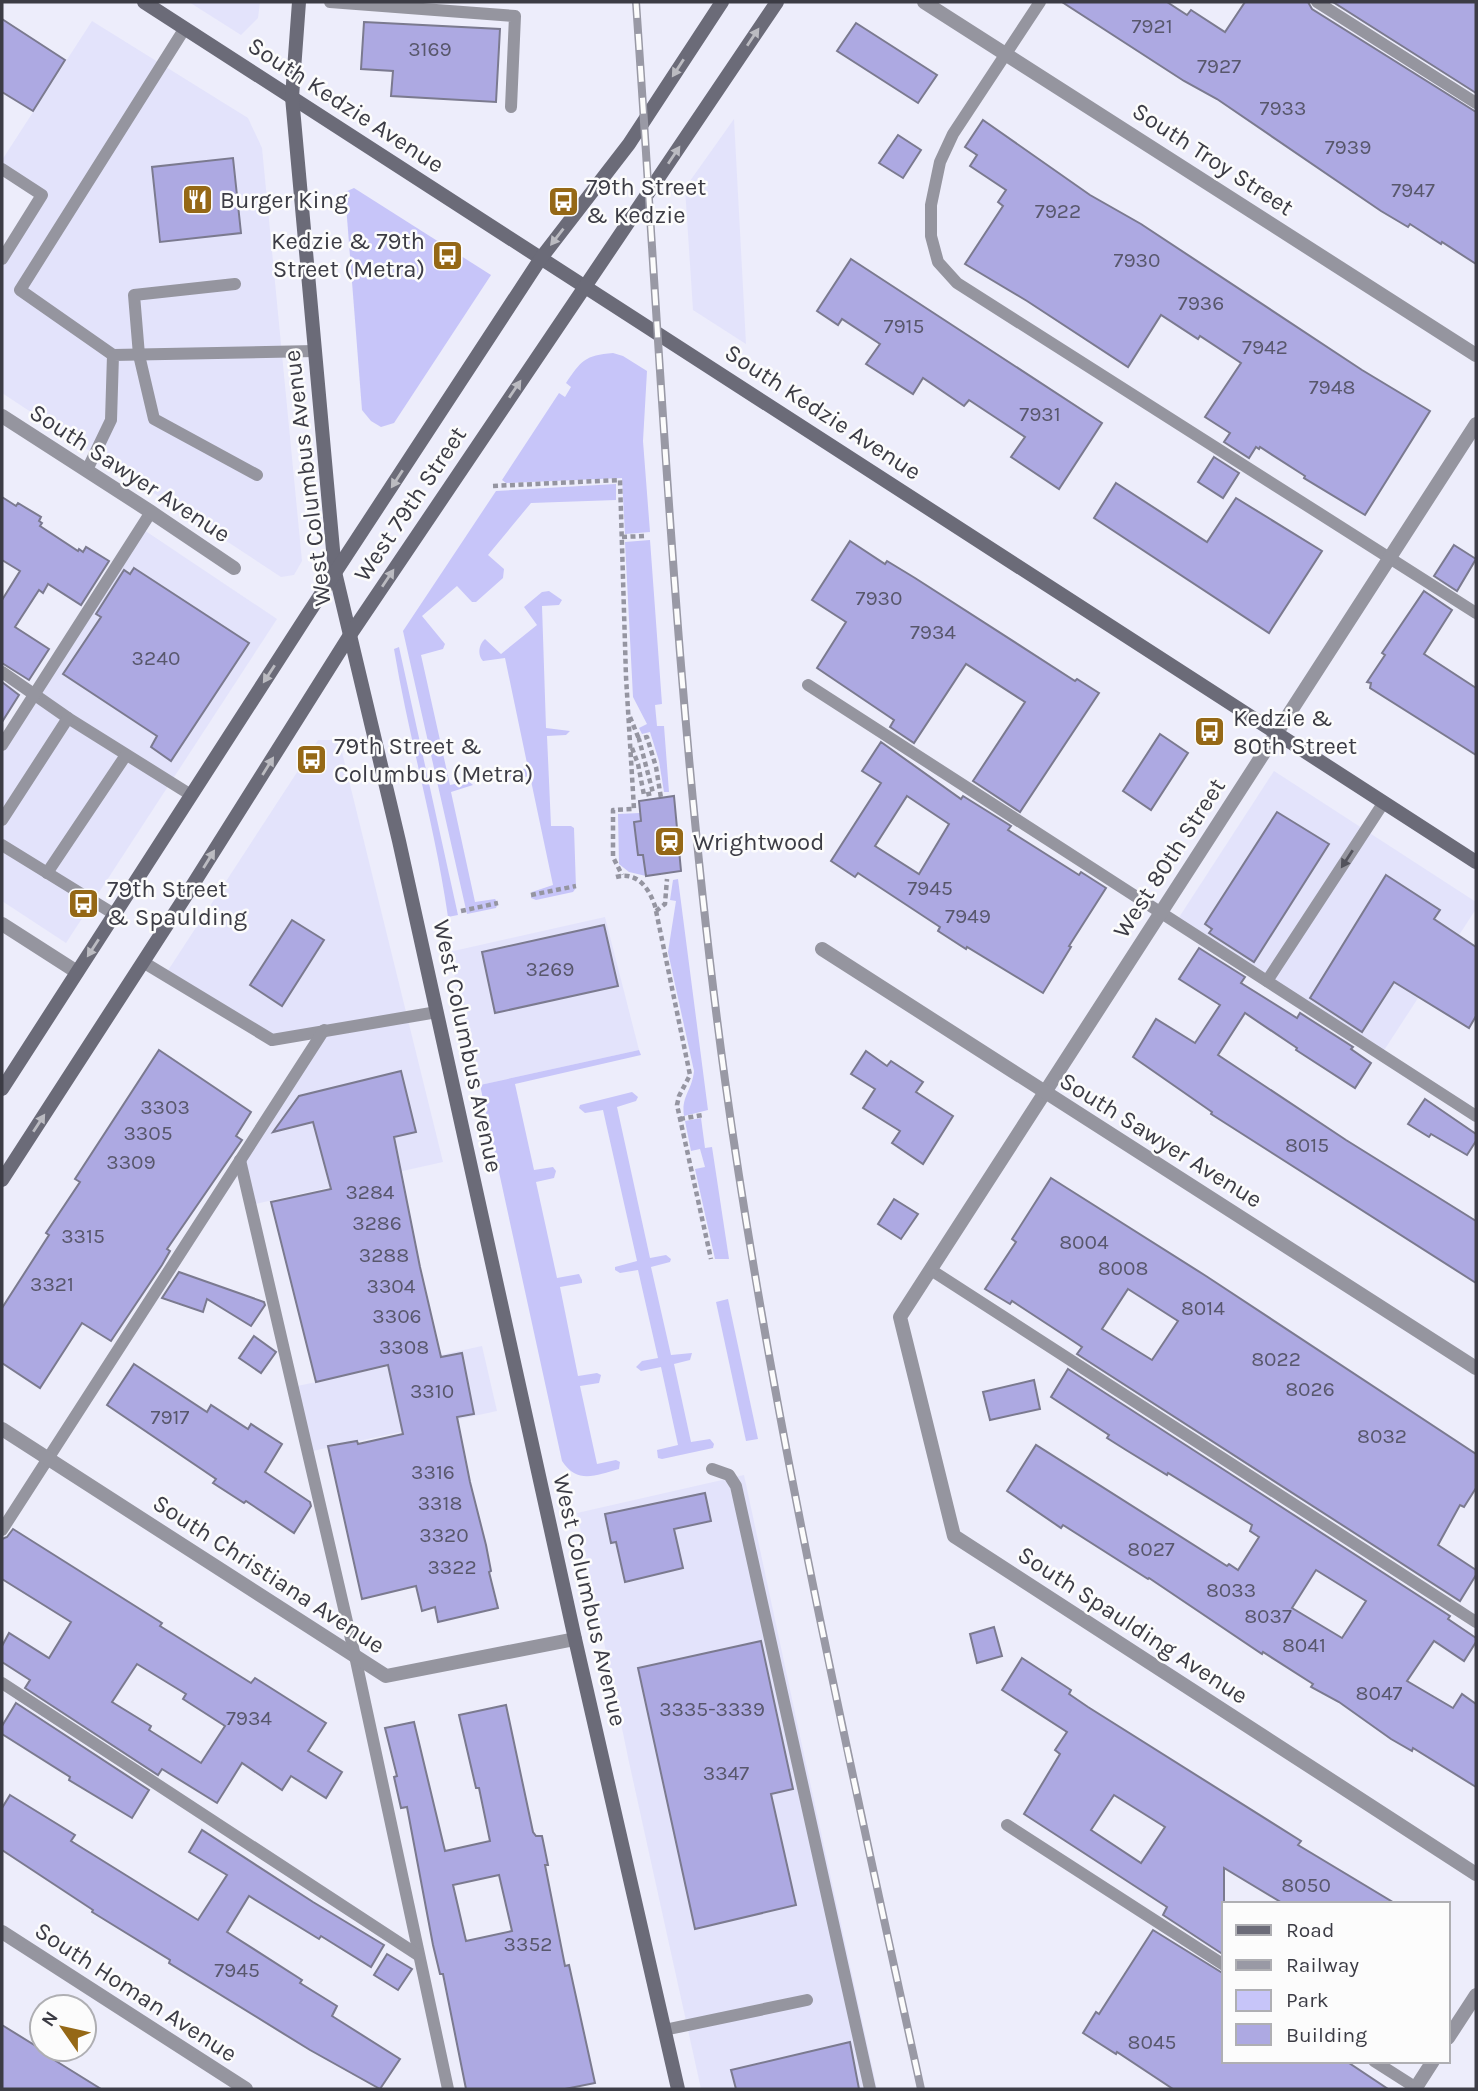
<svg xmlns="http://www.w3.org/2000/svg" width="1478" height="2091" font-family="Karla,sans-serif">
	<rect width="100%" height="100%" fill="#ededfb"/>
	<!-- built -->
	<g fill="#e3e3fb">
		<polygon points="189,2 260,2 258,18 241,35"/>
		<polygon points="92,21 248,118 262,148 302,561 294,575 281,577 2,393 2,259 42,196 2,169 2,160"/>
		<polygon points="734,119 746,344 693,310 685,188"/>
		<polygon points="141,528 277,619 66,943 2,901 2,746"/>
		<polygon points="318,740 339,740 443,1162 251,1205 240,1160 323,1031 272,1040 165,975"/>
		<polygon points="1274,771 1476,902 1476,909 1381,1055 1176,922"/>
		<polygon points="605,917 639,1050 480,1085 449,952"/>
		<polygon points="482,1346 497,1411 308,1452 293,1387"/>
		<polygon points="744,1475 798,1727 877,2089 701,2089 629,1762 577,1513"/>
	</g>
	<!-- green -->
	<g fill="#c7c5f9">
		<polygon points="354,188 491,275 394,423 381,427 371,421 362,410 345,192"/>
		<path d="M613,353L623,356L647,371L643,441L650,532L625,534L622,478L506,483L502,480L559,393L565,397L571,387L566,383C581,361 585,355 613,353Z"/>
		<polygon points="616,484 616,500 531,503 488,555 504,569 503,578 476,602 472,602 457,586 422,616 445,644 443,649 421,655 450,785 468,781 473,785 451,792 475,902 495,899 498,903 496,908 467,914 403,631 496,491"/>
		<polygon points="650,540 662,704 655,705 657,726 664,726 669,792 664,792 659,761 650,732 642,734 639,728 647,724 633,697 625,542"/>
		<path d="M549,591L562,600L559,605L542,606L546,728L570,731L566,735L547,736L551,826H571L574,828L576,888L573,892L536,900L531,898L532,892L553,885L530,776L511,780L506,776L509,772L528,768L505,658L483,661C477,655 479,644 485,639L501,654L537,625L524,607L542,592Z"/>
		<path d="M399,647L458,915L448,917C435,826 409,739 394,649Z"/>
		<polygon points="640,813 642,821 634,822 638,855 643,855 646,876 629,872 619,864 618,814"/>
		<path d="M678,879L708,1110L684,1116C681,1096 692,1091 694,1071L668,952L676,901L670,900L673,880Z"/>
		<path d="M639,1050L641,1055L515,1084L534,1170L553,1167L556,1171L554,1178L536,1182L557,1278L579,1274L582,1280V1283L560,1287L578,1376L597,1373L601,1375L599,1383L580,1386L597,1464L616,1460L620,1462L619,1469C596,1475 578,1485 562,1461L480,1085Z"/>
		<polygon points="632,1092 638,1097 636,1101 617,1107 650,1258 666,1255 671,1259 670,1262 651,1267 671,1355 692,1353 690,1360 674,1364 691,1442 710,1439 714,1444 713,1448 662,1459 658,1458 657,1450 678,1445 661,1367 641,1371 636,1367 642,1361 658,1358 638,1270 620,1273 615,1270 615,1267 637,1261 603,1110 585,1113 579,1108 580,1105"/>
		<polygon points="701,1118 705,1148 712,1147 729,1259 715,1259 695,1169 705,1167 700,1149 691,1151 685,1121"/>
		<polygon points="728,1299 758,1439 746,1441 716,1302"/>
	</g>
	<!-- building -->
	<g fill="#ada9e2" stroke="#7b7a8f" stroke-width="2" fill-rule="evenodd">
		<polygon points="1062,2 1167,2 1187,15 1191,10 1225,32 1245,2 1308,2 1312,9 1476,112 1476,264 1442,242 1441,244 1410,224 1408,227 1381,211 1217,99 1184,81"/>
		<polygon points="1333,2 1476,2 1476,93"/>
		<polygon points="2,19 65,60 33,111 2,92"/>
		<polygon points="364,22 500,29 496,102 391,96 393,71 361,69"/>
		<polygon points="856,23 937,75 918,103 837,51"/>
		<polygon points="983,120 1090,195 1141,224 1362,370 1430,411 1365,515 1304,478 1305,476 1260,447 1259,449 1256,447 1249,458 1224,442 1230,433 1205,417 1241,363 1200,336 1198,339 1161,315 1128,367 1027,301 965,264 1003,206 998,202 1006,190 970,166 977,155 965,147"/>
		<polygon points="898,135 921,150 903,178 879,163"/>
		<polygon points="233,158 241,233 160,242 152,167"/>
		<polygon points="851,259 1102,423 1059,489 1011,457 1025,437 969,400 964,406 923,378 913,394 866,364 880,344 842,319 838,325 817,311"/>
		<polygon points="1214,457 1239,473 1223,498 1198,482"/>
		<polygon points="1116,483 1207,542 1236,498 1322,551 1269,633 1094,518"/>
		<polygon points="2,497 16,506 18,503 41,517 39,521 42,523 40,526 78,551 79,549 83,552 86,547 109,561 81,605 48,584 43,593 39,590 15,627 49,649 29,680 2,663 2,600 20,571 2,560"/>
		<polygon points="850,541 885,564 887,561 915,578 1075,681 1077,679 1099,693 1020,812 973,781 1025,702 966,664 914,743 890,727 894,720 817,668 846,622 812,600"/>
		<polygon points="1454,545 1476,559 1457,591 1434,576"/>
		<polygon points="134,568 249,643 171,761 151,747 157,736 63,674 101,617 96,614 124,570 130,574"/>
		<polygon points="1424,591 1452,610 1424,654 1476,688 1476,755 1370,688 1371,683 1367,682 1385,655 1382,653"/>
		<polygon points="2,682 19,695 2,722"/>
		<polygon points="1160,734 1188,753 1151,810 1123,791"/>
		<path d="M881,742L961,799L963,796L1011,826L1008,830L1079,875L1081,872L1106,888L1069,946L1071,947L1043,993L967,947L966,949L938,931L940,927L858,873L855,877L831,861L881,783L862,771ZM907,796L949,824L919,874L875,846Z"/>
		<polygon points="674,796 681,871 646,876 643,855 638,855 634,822 641,821 639,801"/>
		<polygon points="1277,812 1329,844 1254,962 1209,933 1212,929 1205,924"/>
		<polygon points="1386,875 1440,910 1434,919 1476,947 1476,1016 1469,1028 1394,982 1362,1032 1310,998"/>
		<polygon points="292,920 324,940 282,1006 250,985"/>
		<polygon points="604,925 618,986 495,1013 482,952"/>
		<polygon points="1199,948 1245,977 1241,983 1297,1018 1300,1013 1353,1047 1351,1049 1371,1063 1355,1088 1296,1050 1297,1048 1245,1013 1218,1055 1346,1140 1476,1221 1476,1283 1211,1114 1212,1112 1133,1057 1156,1019 1195,1043 1220,1005 1179,979"/>
		<polygon points="159,1050 251,1112 236,1136 242,1140 167,1249 170,1251 162,1265 111,1341 82,1323 40,1388 2,1363 2,1308 49,1235 46,1233 80,1182 75,1179"/>
		<polygon points="866,1051 887,1066 891,1061 923,1082 916,1092 953,1116 923,1164 892,1143 900,1131 863,1108 875,1089 851,1074"/>
		<polygon points="401,1071 416,1132 394,1137 420,1267 441,1357 462,1353 474,1414 457,1417 470,1482 486,1545 491,1571 489,1572 498,1608 438,1622 435,1607 422,1611 416,1586 362,1599 328,1446 357,1441 358,1444 403,1434 388,1365 316,1382 271,1202 331,1189 313,1122 273,1132 299,1096"/>
		<polygon points="1425,1099 1476,1134 1476,1141 1467,1155 1431,1134 1429,1137 1408,1124"/>
		<path d="M1051,1178L1206,1276L1476,1454V1488L1464,1507L1460,1505L1438,1545L1476,1570V1575L1460,1601L1077,1354L1082,1347L1067,1337L1012,1301L1010,1304L985,1289L1016,1242L1012,1239ZM1128,1289L1178,1321L1152,1360L1102,1329Z"/>
		<polygon points="894,1199 918,1214 901,1239 878,1224"/>
		<polygon points="179,1272 264,1302 265,1305 251,1326 207,1299 203,1312 162,1298"/>
		<polygon points="254,1336 276,1352 261,1373 239,1358"/>
		<polygon points="134,1364 207,1412 211,1405 248,1429 251,1424 282,1444 265,1472 310,1502 311,1506 294,1533 246,1501 244,1503 213,1483 216,1479 107,1405"/>
		<path d="M1068,1369L1450,1616L1448,1619L1476,1638V1642L1464,1661L1434,1641L1407,1681L1453,1708L1462,1694L1476,1704V1787L1413,1748L1412,1751L1391,1739L1339,1702L1311,1687L1313,1684L1263,1652L1262,1654L1149,1578L1148,1579L1063,1525L1061,1528L1007,1491L1036,1445L1227,1566L1229,1564L1238,1570L1259,1537L1250,1531L1252,1525L1168,1473L1167,1475L1126,1450L1107,1438L1109,1435L1051,1397ZM1316,1570L1366,1601L1342,1638L1292,1608Z"/>
		<polygon points="1034,1380 1040,1409 990,1420 983,1392"/>
		<polygon points="705,1493 711,1521 674,1529 683,1568 625,1582 616,1542 611,1543 605,1514"/>
		<path d="M13,1529L162,1623L160,1626L251,1683L255,1678L326,1723L308,1751L342,1772L326,1798L291,1776L282,1790L242,1763L217,1803L162,1769L158,1775L25,1688L30,1680L2,1662V1646L9,1633L49,1658L71,1622L2,1579V1539L7,1537ZM137,1664L186,1694L183,1699L225,1726L201,1763L149,1730L151,1726L112,1702Z"/>
		<polygon points="994,1627 1002,1656 977,1663 970,1634"/>
		<polygon points="761,1641 793,1789 771,1794 796,1905 695,1929 638,1668"/>
		<path d="M1022,1658L1071,1690L1069,1694L1088,1707L1301,1841L1298,1845L1396,1904H1284L1224,1868V1955L1163,1915L1167,1907L1024,1814L1060,1754L1055,1750L1067,1732L1002,1690ZM1114,1795L1165,1827L1141,1863L1091,1830Z"/>
		<polygon points="16,1703 149,1790 132,1818 69,1780 70,1777 2,1734 2,1726"/>
		<path d="M506,1705L533,1832L536,1836H542L548,1865H545L565,1966L569,1965L595,2083L565,2089H466L443,1974H440L433,1945L407,1807L401,1808L394,1777L397,1776L385,1728L414,1722L445,1851L490,1841L479,1788H476L459,1715ZM499,1875L512,1931L466,1941L453,1885Z"/>
		<polygon points="10,1795 75,1835 71,1841 198,1920 227,1875 189,1852 202,1830 313,1902 384,1945 371,1967 321,1936 319,1939 249,1896 227,1932 302,1980 300,1983 337,2006 332,2016 400,2059 380,2089 310,2050 169,1963 170,1960 92,1912 93,1910 2,1850 2,1808"/>
		<polygon points="1153,1930 1224,1974 1224,2061 1346,2061 1388,2089 1173,2089 1117,2052 1116,2054 1083,2033 1096,2012 1099,2014"/>
		<polygon points="387,1954 412,1969 398,1990 374,1975"/>
		<polygon points="2,2025 44,2051 43,2053 101,2089 2,2089"/>
		<polygon points="850,2042 859,2089 736,2089 731,2070"/>
	</g>
	<g fill="none" stroke-linecap="round" stroke-linejoin="round">
		<!-- path -->
		<g stroke="#9595a1" stroke-width="4.5" stroke-dasharray="5 3.5" stroke-linecap="butt">
			<polyline points="493,486 620,480 626,677 634,809 613,810 613,857 622,875"/>
			<polyline points="622,537 644,536"/>
			<polyline points="630,717 639,739"/>
			<polyline points="632,748 638,764 644,795 653,793 639,739 647,737 656,767 661,798"/>
			<path d="M616,877C637,871 649,888 655,906L690,1075L679,1096L677,1105L711,1259"/>
			<polyline points="531,895 576,886"/>
			<polyline points="461,911 498,903"/>
			<polyline points="656,911 665,904 667,879"/>
			<polyline points="680,1119 703,1115"/>
		</g>
		<!-- lane -->
		<g stroke="#95959f" stroke-width="12">
			<polyline points="330,2 515,16 511,107"/>
			<polyline points="1040,2 953,134 940,162 931,205 931,236 938,262 957,283 1476,613"/>
			<polyline points="1317,2 1476,103"/>
			<polyline points="2,169 42,195 2,259"/>
			<polyline points="235,284 134,295 139,355 154,419 257,475"/>
			<polyline points="113,355 20,290 185,28"/>
			<polyline points="87,470 111,420 113,355 315,351"/>
			<polyline points="2,672 68,718 191,795"/>
			<polyline points="808,685 1476,1116"/>
			<polyline points="2,745 151,512"/>
			<polyline points="2,820 68,718"/>
			<polyline points="2,845 114,914"/>
			<polyline points="47,873 126,755"/>
			<polyline points="143,962 272,1040 437,1012"/>
			<polyline points="1267,981 1384,802"/>
			<polyline points="240,1160 355,1656 448,2089"/>
			<polyline points="931,1270 1476,1622"/>
			<polyline points="712,1469 729,1475 736,1486 870,2089"/>
			<polyline points="2,1530 324,1030"/>
			<polyline points="2,1683 418,1955"/>
			<polyline points="1007,1825 1224,1965"/>
			<polyline points="664,2030 807,2000"/>
			<polyline points="1374,2061 1418,2089"/>
		</g>
		<!-- street -->
		<g stroke="#95959f" stroke-width="14">
			<polyline points="924,2 1476,355"/>
			<polyline points="2,416 151,512 234,568"/>
			<polyline points="1476,424 900,1317 954,1536 1476,1874"/>
			<polyline points="2,924 77,972"/>
			<polyline points="822,949 1476,1368"/>
			<polyline points="2,1429 386,1676 575,1639"/>
			<polyline points="2,1932 246,2089"/>
			<polyline points="1448,2038 1476,1995"/>
			<polyline points="1415,2089 1433,2061"/>
		</g>
		<!-- secondary -->
		<g stroke="#6b6b78" stroke-width="14">
			<polyline points="144,2 1476,862"/>
			<polyline points="299,2 292,97 335,572 399,841 575,1639 678,2089"/>
			<polyline points="2,1089 306,617 541,258 629,144 722,2"/>
			<polyline points="2,1180 187,894 350,635 777,2"/>
		</g>
		<defs>
			<path id="rail" d="M636,2C661,361 676,722 725,1080C772,1420 848,1754 921,2089"/>
		</defs>
		<!-- rail casing -->
		<use href="#rail" stroke="#9999a5" stroke-width="8"/>
		<!-- rail -->
		<use href="#rail" stroke="#fcfcfc" stroke-width="5" stroke-dasharray="16" stroke-linecap="butt"/>
	</g>
	<!-- one-way arrows -->
	<defs><path id="oneway-solid" d="M-6-.8H1V-3.2L6.5 0L1 3.2V.8H-6Z" transform="scale(1.75)"/></defs>
	<g fill="#bbbbc1">
		<use href="#oneway-solid" transform="translate(753 37) rotate(-56)"/>
		<use href="#oneway-solid" transform="translate(678 68) rotate(123)"/>
		<use href="#oneway-solid" transform="translate(674 155) rotate(-56)"/>
		<use href="#oneway-solid" transform="translate(557 237) rotate(128)"/>
		<use href="#oneway-solid" transform="translate(515 389) rotate(-56)"/>
		<use href="#oneway-solid" transform="translate(397 479) rotate(123)"/>
		<use href="#oneway-solid" transform="translate(388 578) rotate(-56)"/>
		<use href="#oneway-solid" transform="translate(269 674) rotate(123)"/>
		<use href="#oneway-solid" transform="translate(268 766) rotate(-58)"/>
		<use href="#oneway-solid" transform="translate(209 859) rotate(-58)"/>
		<use href="#oneway-solid" transform="translate(93 948) rotate(123)"/>
		<use href="#oneway-solid" transform="translate(39 1123) rotate(-57)"/>
	</g>
	<use fill="#52525c" href="#oneway-solid" transform="translate(1347 859) rotate(123)"/>
	<!-- icons -->
	<defs>
		<symbol id="restaurant-square" viewBox="-11 -11 22 22"><rect x="-9" y="-9" width="18" height="18" rx="4" fill="#956816" stroke="#fcfcfc"/><path d="M-5-6h1v4h1v-4h1v4h1v-4h1v5L-1.5 .5V6h-2V.5L-5-1ZM5-6V6H3V1.5H1.5Q1.5-4 5-6Z" fill="#fff"/></symbol>
		<symbol id="bus-square" viewBox="-11 -11 22 22"><rect x="-9" y="-9" width="18" height="18" rx="4" fill="#956816" stroke="#fcfcfc"/><path d="M-5-6H5V4H4V6H2V4H-2V6H-4V4H-5ZM-3.5-4V0h7V-4ZM-3.5 1.2v1.5H-2V1.2ZM2 1.2v1.5H3.5V1.2Z" fill="#fff"/></symbol>
		<symbol id="station-square" viewBox="-11 -11 22 22"><rect x="-9" y="-9" width="18" height="18" rx="4" fill="#956816" stroke="#fcfcfc"/><path d="M-3-6H3Q5-6 5-4V2Q5 4 3 4L4.5 6H3L1.5 4h-3L-3 6H-4.5L-3 4Q-5 4-5 2V-4Q-5-6-3-6ZM-3.5-4v3h7v-3ZM-3.5 1v1.5H-2V1ZM2 1v1.5H3.5V1Z" fill="#fff"/></symbol>
	</defs>
	<g fill-rule="evenodd">
		<use href="#restaurant-square" x="180" y="182" width="35" height="35"/>
		<use href="#bus-square" x="546" y="184" width="35" height="35"/>
		<use href="#bus-square" x="430" y="238" width="35" height="35"/>
		<use href="#bus-square" x="1192" y="714" width="35" height="35"/>
		<use href="#bus-square" x="294" y="742" width="35" height="35"/>
		<use href="#station-square" x="652" y="824" width="35" height="35"/>
		<use href="#bus-square" x="66" y="886" width="35" height="35"/>
	</g>
	<g text-anchor="middle" stroke-width="5" stroke-linejoin="round" paint-order="stroke">
		<!-- number labels -->
		<g font-size="21" fill="#58576c">
			<text x="1152" y="33">7921</text>
			<text x="430" y="56">3169</text>
			<text x="1219" y="73">7927</text>
			<text x="1283" y="115">7933</text>
			<text x="1348" y="154">7939</text>
			<text x="1413" y="197">7947</text>
			<text x="1058" y="218">7922</text>
			<text x="1137" y="267">7930</text>
			<text x="1201" y="310">7936</text>
			<text x="904" y="333">7915</text>
			<text x="1265" y="354">7942</text>
			<text x="1332" y="394">7948</text>
			<text x="1040" y="421">7931</text>
			<text x="879" y="605">7930</text>
			<text x="933" y="639">7934</text>
			<text x="156" y="665">3240</text>
			<text x="930" y="895">7945</text>
			<text x="968" y="923">7949</text>
			<text x="550" y="976">3269</text>
			<text x="165" y="1114">3303</text>
			<text x="148" y="1140">3305</text>
			<text x="1307" y="1152">8015</text>
			<text x="131" y="1169">3309</text>
			<text x="370" y="1199">3284</text>
			<text x="377" y="1230">3286</text>
			<text x="83" y="1243">3315</text>
			<text x="1084" y="1249">8004</text>
			<text x="384" y="1262">3288</text>
			<text x="1123" y="1275">8008</text>
			<text x="52" y="1291">3321</text>
			<text x="391" y="1293">3304</text>
			<text x="1203" y="1315">8014</text>
			<text x="397" y="1323">3306</text>
			<text x="404" y="1354">3308</text>
			<text x="1276" y="1366">8022</text>
			<text x="1310" y="1396">8026</text>
			<text x="432" y="1398">3310</text>
			<text x="170" y="1424">7917</text>
			<text x="1382" y="1443">8032</text>
			<text x="433" y="1479">3316</text>
			<text x="440" y="1510">3318</text>
			<text x="444" y="1542">3320</text>
			<text x="1151" y="1556">8027</text>
			<text x="452" y="1574">3322</text>
			<text x="1231" y="1597">8033</text>
			<text x="1268" y="1623">8037</text>
			<text x="1304" y="1652">8041</text>
			<text x="1379" y="1700">8047</text>
			<text x="712" y="1716">3335-3339</text>
			<text x="249" y="1725">7934</text>
			<text x="726" y="1780">3347</text>
			<text x="1306" y="1892">8050</text>
			<text x="528" y="1951">3352</text>
			<text x="237" y="1977">7945</text>
			<text x="1152" y="2049">8045</text>
		</g>
		<!-- street labels -->
		<g font-size="24" fill="#3c3c45" stroke="#fcfcfc">
			<text transform="translate(346 105) rotate(33)" y="8">South Kedzie Avenue</text>
			<text transform="translate(1213 159) rotate(33)" y="8">South Troy Street</text>
			<text transform="translate(823 412) rotate(33)" y="8">South Kedzie Avenue</text>
			<text transform="translate(130 473) rotate(33)" y="8">South Sawyer Avenue</text>
			<text transform="translate(307 478) rotate(-97)" y="8">West Columbus Avenue</text>
			<text transform="translate(410 504) rotate(-56)" y="8">West 79th Street</text>
			<text transform="translate(1169 858) rotate(-57)" y="8">West 80th Street</text>
			<text transform="translate(468 1046) rotate(78)" y="8">West Columbus Avenue</text>
			<text transform="translate(1161 1140) rotate(32)" y="8">South Sawyer Avenue</text>
			<text transform="translate(269 1574) rotate(33)" y="8">South Christiana Avenue</text>
			<text transform="translate(590 1600) rotate(77)" y="8">West Columbus Avenue</text>
			<text transform="translate(1133 1625) rotate(33)" y="8">South Spaulding Avenue</text>
			<text transform="translate(136 1992) rotate(33)" y="8">South Homan Avenue</text>
		</g>
		<!-- poi labels -->
		<g font-size="24" fill="#3c3c45" stroke="#fcfcfc" text-anchor="start">
			<text x="586" y="195">79th Street<tspan x="586" dy="28">&amp; Kedzie</tspan></text>
			<text x="220" y="208">Burger King</text>
			<text x="425" y="249" text-anchor="end">Kedzie &amp; 79th<tspan x="425" dy="28">Street (Metra)</tspan></text>
			<text x="1233" y="726">Kedzie &amp;<tspan x="1233" dy="28">80th Street</tspan></text>
			<text x="334" y="754">79th Street &amp;<tspan x="334" dy="28">Columbus (Metra)</tspan></text>
			<text x="693" y="850">Wrightwood</text>
			<text x="107" y="897">79th Street<tspan x="107" dy="28">&amp; Spaulding</tspan></text>
		</g>
	</g>
	<!-- border -->
	<rect width="1478" height="2091" fill="none" stroke="#3c3c45" stroke-width="7"/>
	<!-- legend -->
	<rect x="1222" y="1902" width="228" height="161" fill="#fcfcfc" stroke="#afafb3" stroke-width="2"/>
	<rect x="1236" y="1925" width="35" height="10" fill="#6b6b78" stroke="#afafb3" stroke-width="2"/>
	<text x="1286" y="1937" font-size="21" fill="#3c3c45">Road</text>
	<rect x="1236" y="1960" width="35" height="10" fill="#9999a5" stroke="#afafb3" stroke-width="2"/>
	<text x="1286" y="1972" font-size="21" fill="#3c3c45">Railway</text>
	<rect x="1236" y="1990" width="35" height="21" fill="#c7c5f9" stroke="#afafb3" stroke-width="2"/>
	<text x="1286" y="2007" font-size="21" fill="#3c3c45">Park</text>
	<rect x="1236" y="2024" width="35" height="21" fill="#ada9e2" stroke="#afafb3" stroke-width="2"/>
	<text x="1286" y="2042" font-size="21" fill="#3c3c45">Building</text>
	<!-- north arrow -->
	<g transform="translate(63 2028) rotate(304)"><circle r="33" fill="#fcfcfc" stroke="#afafb3" stroke-width="2"/>
	<path d="M0-5L12 26L0 18L-12 26Z" fill="#956816"/>
	<text y="-10" font-size="19" font-weight="bold" text-anchor="middle" fill="#3c3c45">N</text>
	</g>
</svg>
